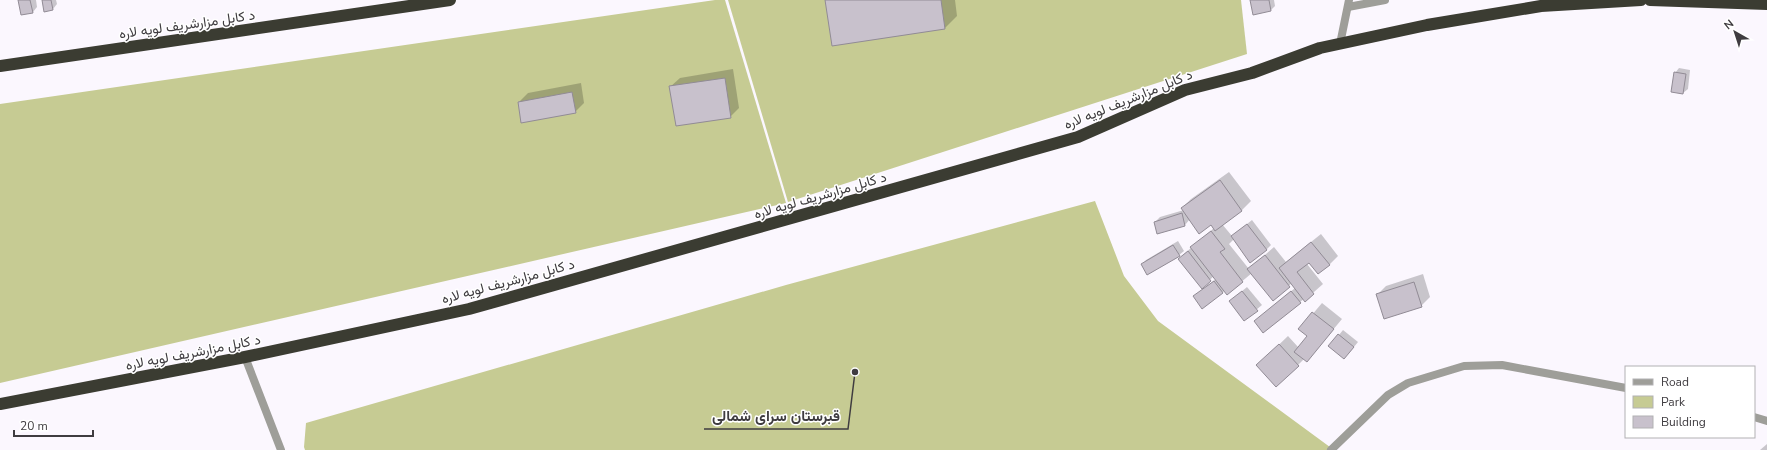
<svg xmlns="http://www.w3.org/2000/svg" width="1767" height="450" font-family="'Nunito Sans',Vazirmatn,sans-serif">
	<rect width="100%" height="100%" fill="#fbf7fe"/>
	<!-- green -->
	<g fill="#c6cb93">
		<polygon points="715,0 725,0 786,203 0,383 0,104"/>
		<polygon points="728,0 1241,0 1247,54 788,202"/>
		<polygon points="1095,201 1124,276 1158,321 1334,450 305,450 304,447 306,423 786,285"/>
	</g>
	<!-- shadow -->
	<g fill="#0003">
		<polygon points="19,0 36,0 37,7 33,12 22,14"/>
		<polygon points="43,0 56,0 57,4 53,9"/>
		<polygon points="826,0 955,0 957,16 944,29"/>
		<polygon points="1251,0 1274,0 1275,6 1271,10"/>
		<polygon points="1679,68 1690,70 1688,89 1683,93 1675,73"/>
		<polygon points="733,69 739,108 730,117 670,87 680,78"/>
		<polygon points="581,83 584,103 575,112 519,102 528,93"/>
		<polygon points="1229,172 1251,201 1242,210 1222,224 1232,236 1252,220 1271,245 1266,250 1234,239 1229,244 1249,269 1274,247 1286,262 1321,234 1338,256 1329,265 1309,262 1307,264 1323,284 1305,300 1304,299 1300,302 1255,321 1295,288 1292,283 1273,299 1252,273 1228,293 1225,290 1222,293 1194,296 1216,279 1214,276 1202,287 1184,254 1214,228 1211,224 1190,219 1185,225 1158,232 1155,222 1160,217 1184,210 1182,208 1191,199"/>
		<polygon points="1178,241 1184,251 1179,255 1142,265 1146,260"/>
		<polygon points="1423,274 1430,297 1421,306 1377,295 1386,286"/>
		<polygon points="1247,287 1262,305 1245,319 1235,297"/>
		<polygon points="1322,303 1342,319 1307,361 1304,359 1298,365 1267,356 1288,336 1299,348 1308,336 1300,329"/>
		<polygon points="1343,330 1358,342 1349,353 1330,346"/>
		<polygon points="1767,444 1767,450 1760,450"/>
	</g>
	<!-- building -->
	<g fill="#c8c1cc" stroke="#918b95">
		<polygon points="18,0 30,0 33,13 21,15"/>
		<polygon points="42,0 51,0 53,10 44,12"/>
		<polygon points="825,0 941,0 945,29 832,46"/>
		<polygon points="1250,0 1269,0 1271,11 1253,15"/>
		<polygon points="1674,72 1686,74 1683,94 1671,92"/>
		<polygon points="725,78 731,118 676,126 669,86"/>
		<polygon points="572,92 576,113 521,123 518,102"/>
		<polygon points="1220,180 1242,211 1215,231 1211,225 1199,234 1181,208"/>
		<polygon points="1182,213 1185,226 1157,234 1154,222"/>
		<polygon points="1247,224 1267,250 1250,263 1231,236"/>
		<polygon points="1211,231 1225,249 1220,252 1243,282 1227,295 1190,247"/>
		<polygon points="1311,242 1330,265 1318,274 1309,263 1297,272 1314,294 1305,302 1279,268"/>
		<polygon points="1173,245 1180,256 1147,275 1141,264"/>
		<polygon points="1188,251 1211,281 1202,289 1178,259"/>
		<polygon points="1265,255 1290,287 1273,301 1247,269"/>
		<polygon points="1214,281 1223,293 1202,309 1193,296"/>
		<polygon points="1414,282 1422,307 1384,319 1376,294"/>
		<polygon points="1242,291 1258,311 1244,321 1229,301"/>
		<polygon points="1291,291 1301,303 1263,333 1254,321"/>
		<polygon points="1312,312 1334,329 1307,362 1294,352 1307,336 1298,329"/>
		<polygon points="1338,334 1354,347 1344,359 1328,346"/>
		<polygon points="1279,344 1299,366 1276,387 1256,365"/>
	</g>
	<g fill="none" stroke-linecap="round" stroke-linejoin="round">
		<!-- lane -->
		<g stroke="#9e9e99" stroke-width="8">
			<polyline points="1348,7 1385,0"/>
			<polyline points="1340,44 1349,0"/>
		</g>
		<!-- street -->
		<g stroke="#9e9e99" stroke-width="8">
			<polyline points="245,357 281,450"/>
			<polyline points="1754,417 1767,421"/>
			<polyline points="1331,450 1388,395 1408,383 1464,366 1502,365 1626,388"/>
		</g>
		<!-- highway -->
		<g stroke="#3b3c32" stroke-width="12">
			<polyline points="1650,0 1767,4"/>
			<polyline points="0,66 450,0"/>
			<polyline points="0,404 245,357 469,309 1078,137 1185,90 1252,73 1320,48 1427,25 1541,6 1641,0"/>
		</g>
	</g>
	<g text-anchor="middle" stroke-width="3" stroke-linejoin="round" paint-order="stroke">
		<!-- street labels -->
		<g font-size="14" fill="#3f3c40" stroke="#fff">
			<text transform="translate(187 24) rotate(-8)" y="5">د کابل مزارشریف لویه لاره</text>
			<text transform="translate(1128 99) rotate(-22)" y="5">د کابل مزارشریف لویه لاره</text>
			<text transform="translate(820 195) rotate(-16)" y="5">د کابل مزارشریف لویه لاره</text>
			<text transform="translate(508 281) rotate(-15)" y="5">د کابل مزارشریف لویه لاره</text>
			<text transform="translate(193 352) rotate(-11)" y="5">د کابل مزارشریف لویه لاره</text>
		</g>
	</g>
	<!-- callouts -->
	<path fill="none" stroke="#3f3c40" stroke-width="1.5" d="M855 372L848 429H704"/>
	<circle fill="#3f3c40" stroke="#fff" stroke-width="1.5" cx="855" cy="372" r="4"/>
	<g font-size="15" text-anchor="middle" font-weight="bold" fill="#3f3c40" stroke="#fff" stroke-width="3" stroke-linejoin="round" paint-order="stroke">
		<text x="776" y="421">قبرستان سرای شمالی</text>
	</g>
	<!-- legend -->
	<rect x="1625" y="366" width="130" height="72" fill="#ffffff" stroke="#b2b1b3"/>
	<rect x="1633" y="379" width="20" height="6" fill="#9e9e99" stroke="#b2b1b3"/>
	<text x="1661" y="386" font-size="12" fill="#3f3c40">Road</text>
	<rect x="1633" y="396" width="20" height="12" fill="#c6cb93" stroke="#b2b1b3"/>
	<text x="1661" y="406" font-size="12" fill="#3f3c40">Park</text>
	<rect x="1633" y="416" width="20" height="12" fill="#c8c1cc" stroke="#b2b1b3"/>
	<text x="1661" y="426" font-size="12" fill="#3f3c40">Building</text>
	<!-- north arrow -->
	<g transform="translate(1735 32) rotate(321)" stroke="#ffffff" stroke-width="3" paint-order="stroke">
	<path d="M0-3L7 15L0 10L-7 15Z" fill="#3f3c40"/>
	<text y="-6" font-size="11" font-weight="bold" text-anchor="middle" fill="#3f3c40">N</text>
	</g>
	<!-- scale -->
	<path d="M14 430v6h79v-6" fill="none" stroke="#3f3c40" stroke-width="2"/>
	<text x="20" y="430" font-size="12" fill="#3f3c40" stroke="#ffffff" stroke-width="3" paint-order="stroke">20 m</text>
</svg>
